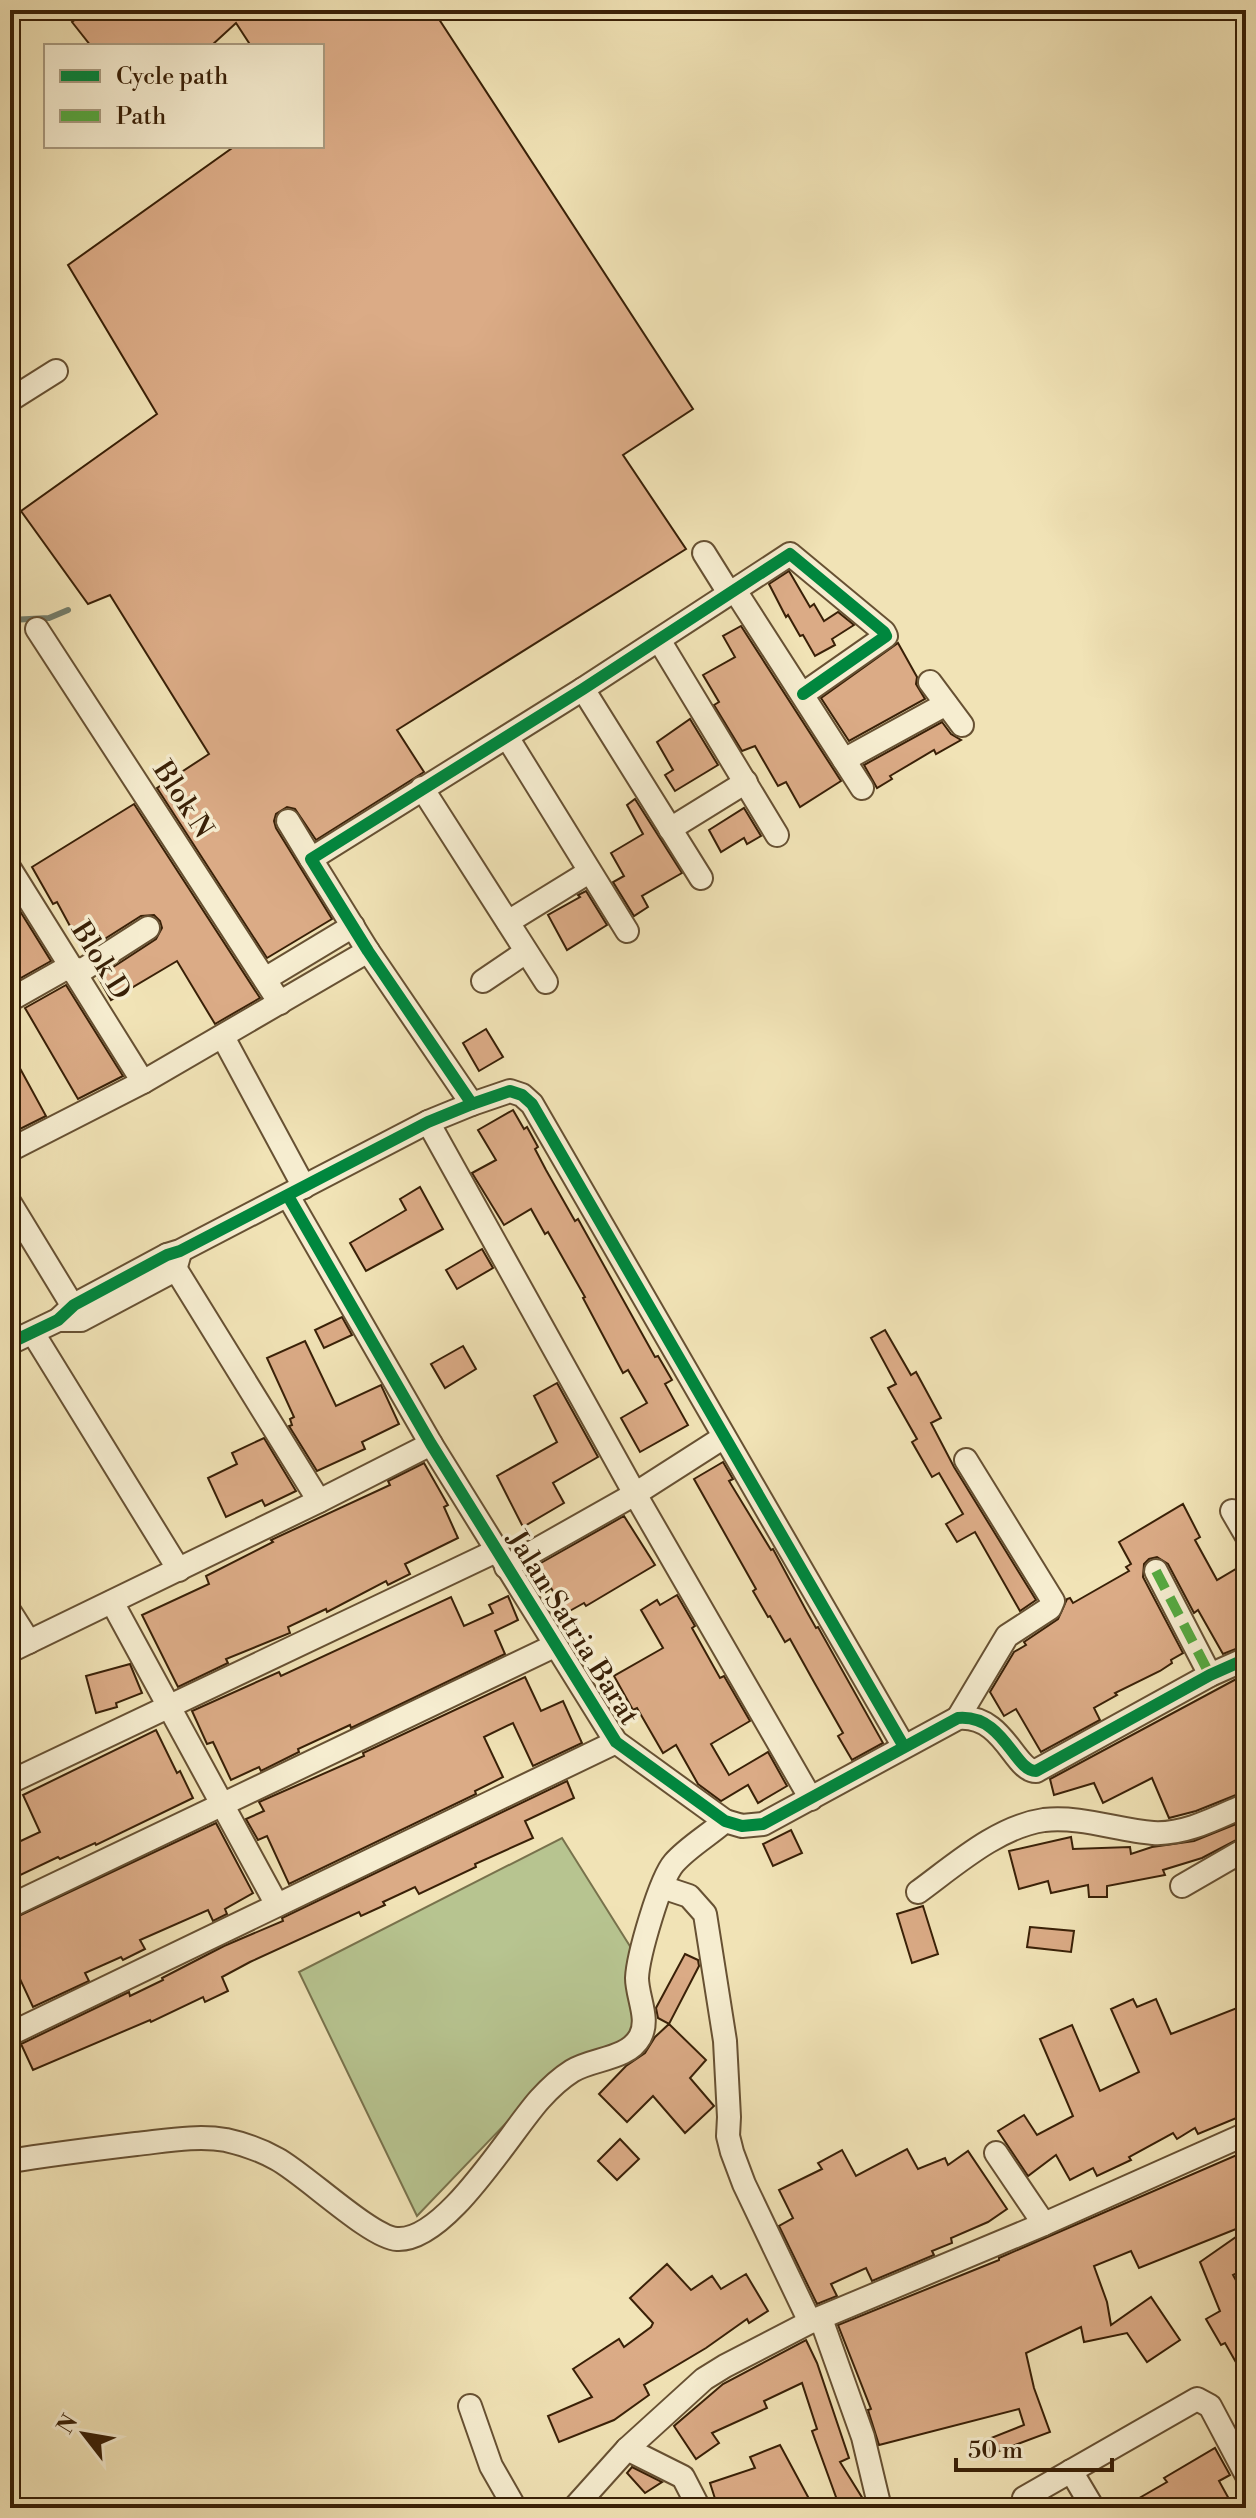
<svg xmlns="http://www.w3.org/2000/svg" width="1256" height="2518" font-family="'Libre Bodoni',serif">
	<rect width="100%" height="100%" fill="#f1e3b6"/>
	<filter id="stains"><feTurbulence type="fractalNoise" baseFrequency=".0025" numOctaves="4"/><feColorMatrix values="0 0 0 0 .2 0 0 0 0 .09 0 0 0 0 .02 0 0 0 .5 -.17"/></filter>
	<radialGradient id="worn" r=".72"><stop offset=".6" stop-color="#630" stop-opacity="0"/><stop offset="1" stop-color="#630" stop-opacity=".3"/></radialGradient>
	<!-- green -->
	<polygon fill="#b7c490" stroke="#78724c" stroke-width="2" points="562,1838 633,1951 633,2028 622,2041 586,2054 551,2076 417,2216 299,1972"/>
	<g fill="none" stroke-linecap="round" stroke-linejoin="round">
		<!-- stream -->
		<polyline stroke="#747f6d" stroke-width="6" points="10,620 49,618 68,610"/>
	</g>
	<!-- building -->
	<g fill="#dbab86" stroke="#392007" stroke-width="2">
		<polygon points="87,10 433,10 693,409 623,455 686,549 397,730 424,772 316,840 295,809 287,807 276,814 274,821 276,828 332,919 267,958 157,788 209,754 110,595 88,604 21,511 157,414 68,265 235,146 322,146 322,46 251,46 236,23 211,46 91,46 72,22"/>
		<polygon points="789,571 810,607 814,604 824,621 838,612 854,625 832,639 835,645 815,656 803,635 800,636 788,615 786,617 769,584"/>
		<polygon points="741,626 841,781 800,807 786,782 778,786 755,746 742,751 714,705 719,702 703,675 735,657 723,636"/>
		<polygon points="898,643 917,677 916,684 925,699 849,741 821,698"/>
		<polygon points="690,719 718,765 675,791 665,775 673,770 657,742"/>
		<polygon points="942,722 951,734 961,740 936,754 934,750 890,776 892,779 877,788 864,765"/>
		<polygon points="635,799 682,873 642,896 648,907 634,916 613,882 624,876 611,853 643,834 627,805"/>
		<polygon points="134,804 260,998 215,1024 177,961 111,1000 98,977 156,939 162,928 160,921 154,915 141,916 84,952 57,902 53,904 32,867"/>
		<polygon points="744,808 761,836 747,844 744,838 721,852 709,830"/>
		<polygon points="586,891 607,925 567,950 548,915 580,897 578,895"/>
		<polygon points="10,895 51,961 10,984"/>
		<polygon points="66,985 123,1076 78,1099 25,1008"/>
		<polygon points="486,1029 503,1057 479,1071 463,1043"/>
		<polygon points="10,1050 46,1116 10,1134"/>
		<polygon points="513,1110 524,1129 527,1127 538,1147 535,1149 546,1170 575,1221 578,1219 655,1357 658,1356 672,1380 665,1384 688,1425 640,1452 621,1418 647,1403 628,1370 623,1373 583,1298 585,1297 548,1232 545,1234 531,1209 504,1225 472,1173 496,1160 478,1130"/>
		<polygon points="420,1187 443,1229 366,1271 350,1243 406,1210 400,1199"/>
		<polygon points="482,1249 493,1268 457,1289 446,1270"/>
		<polygon points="342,1317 352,1335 324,1348 315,1330"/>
		<polygon points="885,1330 911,1375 916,1372 941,1418 931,1423 954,1467 1036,1600 1020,1611 975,1532 957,1542 946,1524 963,1514 939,1473 932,1477 912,1442 917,1439 888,1388 896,1384 871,1338"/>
		<polygon points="305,1341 336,1406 381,1385 399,1424 362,1442 365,1449 317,1471 289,1426 292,1425 290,1419 294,1417 267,1358"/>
		<polygon points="463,1346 476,1369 445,1388 431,1364"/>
		<polygon points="557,1383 598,1457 553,1483 564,1503 523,1527 497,1476 557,1442 534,1396"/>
		<polygon points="264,1438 296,1491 265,1506 262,1500 226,1517 208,1478 237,1464 232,1453"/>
		<polygon points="723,1462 733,1479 729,1481 771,1550 773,1549 807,1612 816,1628 818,1627 883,1743 852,1760 838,1736 843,1733 814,1682 790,1639 785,1642 770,1616 768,1617 753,1591 756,1589 694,1479"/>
		<polygon points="424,1463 448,1505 444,1507 458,1538 405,1564 410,1574 388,1585 386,1581 327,1612 326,1609 288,1627 290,1633 226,1659 228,1663 178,1687 142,1615 209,1584 206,1576 273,1542 271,1540 390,1485 388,1481"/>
		<polygon points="1183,1504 1200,1537 1195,1540 1217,1580 1246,1563 1246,1645 1223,1654 1198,1610 1194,1613 1168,1564 1157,1557 1149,1559 1144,1564 1143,1577 1183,1653 1171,1660 1172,1663 1160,1671 1115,1693 1117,1695 1094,1708 1100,1720 1041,1752 1016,1709 1004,1716 990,1692 1014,1652 1026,1645 1024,1642 1058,1619 1067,1599 1070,1598 1073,1603 1129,1571 1126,1567 1131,1564 1119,1542"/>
		<polygon points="624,1516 655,1565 586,1606 584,1603 566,1613 551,1588 546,1592 532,1568"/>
		<polygon points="677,1595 695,1626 692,1628 720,1678 724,1676 750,1721 711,1744 729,1775 768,1752 787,1786 758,1803 748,1785 721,1801 698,1784 676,1745 663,1753 637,1708 633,1710 614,1676 663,1648 641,1610 657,1600 660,1605"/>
		<polygon points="508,1596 518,1620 495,1631 505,1654 351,1728 350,1725 298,1749 299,1752 261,1771 259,1767 231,1780 213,1742 207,1744 192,1711 279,1672 281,1676 451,1597 464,1626 493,1613 489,1605"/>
		<polygon points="130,1664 142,1693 116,1703 117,1707 96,1713 86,1676"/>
		<polygon points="525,1677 541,1711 563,1701 582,1743 533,1766 513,1723 484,1737 503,1777 475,1791 476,1794 289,1884 267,1836 258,1840 246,1819 264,1811 259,1802 364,1756 363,1753"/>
		<polygon points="1240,1677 1246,1693 1246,1755 1238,1758 1246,1774 1246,1791 1196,1811 1169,1818 1152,1778 1103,1803 1094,1783 1054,1795 1050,1779"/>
		<polygon points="156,1730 177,1773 180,1771 193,1798 96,1845 95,1843 60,1859 58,1857 10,1880 10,1846 40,1832 23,1795"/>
		<polygon points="567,1781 574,1798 525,1821 533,1838 475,1864 476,1867 419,1894 415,1887 383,1902 385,1905 361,1916 359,1912 250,1962 222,1977 228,1991 205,2002 203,1997 151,2022 150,2020 33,2070 21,2044 129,1992 130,1996 163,1980 162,1978 224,1946 283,1921 282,1918"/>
		<polygon points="1246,1820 1246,1835 1202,1858 1163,1870 1165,1875 1107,1886 1107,1897 1089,1897 1088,1885 1051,1893 1048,1881 1019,1889 1009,1851 1071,1837 1073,1849 1130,1847 1131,1854 1152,1847 1194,1841"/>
		<polygon points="216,1823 253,1893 225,1909 227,1914 213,1921 208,1910 140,1940 145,1949 123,1960 121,1957 85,1973 89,1981 33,2007 14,1966 10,1968 10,1920"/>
		<polygon points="791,1830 802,1853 773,1866 763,1844"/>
		<polygon points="923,1906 938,1954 912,1963 897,1914"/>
		<polygon points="1030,1927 1074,1931 1071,1952 1027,1947"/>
		<polygon points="685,1954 698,1960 699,1966 669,2024 658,2018 656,2008"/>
		<polygon points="1133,1999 1137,2007 1156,1999 1171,2034 1242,2006 1246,2017 1246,2114 1198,2134 1195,2128 1177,2139 1173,2133 1129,2157 1131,2160 1097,2176 1093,2168 1070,2180 1056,2155 1028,2176 998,2131 1024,2115 1037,2135 1073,2116 1040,2039 1072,2025 1100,2091 1139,2072 1111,2009"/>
		<polygon points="669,2024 706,2060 690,2078 714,2106 685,2133 653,2096 627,2122 599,2094 626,2066 645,2053 655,2037"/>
		<polygon points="620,2139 639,2159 617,2180 598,2161"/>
		<polygon points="907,2149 918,2169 945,2158 948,2165 968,2151 1007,2209 988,2222 951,2238 952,2243 932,2251 934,2255 872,2281 866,2268 831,2284 837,2296 817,2304 779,2226 793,2218 779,2190 822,2169 818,2163 842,2150 856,2176"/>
		<polygon points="1246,2151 1246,2225 1139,2268 1131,2251 1094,2266 1107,2302 1111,2325 1151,2297 1180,2340 1147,2362 1127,2333 1084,2342 1081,2327 1026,2353 1034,2388 1050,2432 991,2454 986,2440 1024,2425 1019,2409 879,2445 868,2410 871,2409 838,2325 999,2260 999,2258"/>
		<polygon points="1246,2230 1246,2269 1233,2275 1246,2298 1246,2380 1225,2343 1221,2345 1206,2319 1220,2311 1200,2262"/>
		<polygon points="667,2264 691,2290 712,2276 721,2289 746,2274 768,2311 749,2323 747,2319 706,2348 644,2385 649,2395 614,2420 559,2442 548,2416 592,2397 573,2369 619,2339 624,2347 651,2327 653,2323 630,2298"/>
		<polygon points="806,2340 817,2363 849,2458 840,2462 863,2499 866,2508 840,2508 812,2431 817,2429 802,2383 764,2401 767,2408 712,2433 719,2443 696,2459 674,2426 723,2384"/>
		<polygon points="780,2445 814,2508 718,2508 710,2483 755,2468 750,2457"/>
		<polygon points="1215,2448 1230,2475 1219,2481 1234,2508 1122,2508 1167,2482 1164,2478"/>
		<polygon points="632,2467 662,2482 645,2493 627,2473"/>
	</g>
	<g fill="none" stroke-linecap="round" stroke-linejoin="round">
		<defs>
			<g id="minor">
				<polyline points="10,400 56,371"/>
				<polyline points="704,553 729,593"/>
				<polyline points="734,589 862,788"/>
				<polyline points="37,629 280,1003"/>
				<polyline points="659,640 777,835"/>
				<polyline points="930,682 962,725"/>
				<polyline points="583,689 701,878"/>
				<polyline points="507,737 627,931"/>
				<polyline points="844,760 946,704"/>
				<polyline points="422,788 546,982"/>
				<polyline points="288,821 311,859"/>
				<polyline points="670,829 746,782"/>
				<polyline points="10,869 143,1082"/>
				<polyline points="508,922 589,872"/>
				<polyline points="265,979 353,926"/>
				<polyline points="483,981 526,952"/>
				<polyline points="10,1000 63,970 84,969 148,928"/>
				<polyline points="223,1037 304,1187"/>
				<polyline points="472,1104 368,951 311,859 583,689 790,554 884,632 886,636 803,694"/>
				<polyline points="428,1122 635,1494 811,1799"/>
				<polyline points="10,1150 143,1082 368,951"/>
				<path d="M288,1196L431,1444L616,1742L725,1821L742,1826L763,1824L958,1718C1004,1714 1014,1771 1036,1771L1210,1675L1246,1659"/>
				<polyline points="10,1203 80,1318"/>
				<polyline points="167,1255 319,1501"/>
				<polyline points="58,1320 81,1320 175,1270 179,1256"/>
				<polyline points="33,1333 179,1570"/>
				<polyline points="10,1343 58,1320 74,1305 167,1255 180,1251 428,1122 472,1104 510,1091 522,1095 532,1104 903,1745"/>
				<polyline points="1232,1511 1246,1535"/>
				<polyline points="506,1567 635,1494 724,1437"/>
				<polyline points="1156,1571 1210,1675"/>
				<polyline points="112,1602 277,1905"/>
				<polyline points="10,1612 29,1642"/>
				<polyline points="10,1651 319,1501 431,1444"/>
				<polyline points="958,1718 1007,1636 1050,1608 1053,1601 966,1460"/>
				<polyline points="10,1782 496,1551"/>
				<polyline points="1182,1886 1246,1849"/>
				<polyline points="662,1887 689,1896 705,1914 725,2041 729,2117 728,2136 732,2152 744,2184 810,2322"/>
				<path d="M918,1892C955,1865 997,1827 1044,1820C1081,1816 1117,1830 1153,1833C1185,1835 1218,1817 1246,1805"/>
				<polyline points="10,1906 554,1646"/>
				<polyline points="10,2034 616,1742"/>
				<polyline points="996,2153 1044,2224"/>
				<path d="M10,2161C52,2154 94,2149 136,2144C165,2141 197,2135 226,2140C244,2144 261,2150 277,2159C305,2174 371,2238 397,2239C446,2242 510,2132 540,2099C549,2089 561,2078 572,2071C593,2058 627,2060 640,2037C650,2019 637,1997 637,1978C638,1956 660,1879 674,1863C688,1847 709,1835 725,1821"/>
				<polyline points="821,2319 863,2437 880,2508"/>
				<polyline points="470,2406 491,2466 515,2508"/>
				<polyline points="627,2449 683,2477 699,2508"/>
				<polyline points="1071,2471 1093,2508"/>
				<polyline points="1024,2498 1197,2399 1210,2406 1246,2474"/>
				<polyline points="574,2508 627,2449 704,2379 725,2366 810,2322 1044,2224 1246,2134"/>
			</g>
		</defs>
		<!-- minor casing -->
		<use href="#minor" stroke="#675133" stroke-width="26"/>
		<!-- minor -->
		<use href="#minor" stroke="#f6edd0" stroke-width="22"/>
		<!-- quiet -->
		<polyline stroke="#55aa41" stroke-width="10" stroke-dasharray="20 10" stroke-linecap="butt" points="1156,1571 1210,1675"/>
		<defs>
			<g id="cycleway">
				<polyline points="472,1104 368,951 311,859 583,689 790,554 884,632 886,636 803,694"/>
				<path d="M288,1196L431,1444L616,1742L725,1821L742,1826L763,1824L958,1718C1004,1714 1014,1771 1036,1771L1210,1675L1246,1659"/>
				<polyline points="10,1343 58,1320 74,1305 167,1255 180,1251 428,1122 472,1104 510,1091 522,1095 532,1104 903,1745"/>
			</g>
		</defs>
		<!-- cycleway casing -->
		<use href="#cycleway" stroke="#f6edd0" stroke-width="17"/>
		<!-- cycleway -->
		<use href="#cycleway" stroke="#00873e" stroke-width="12"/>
	</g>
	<g text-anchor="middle" stroke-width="7" stroke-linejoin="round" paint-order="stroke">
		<!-- street labels -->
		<g font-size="28" fill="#392007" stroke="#f6edd0">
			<text transform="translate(184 799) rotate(57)" y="10">Blok N</text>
			<text transform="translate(102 960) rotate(58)" y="10">Blok D</text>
			<text transform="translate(574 1627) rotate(58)" y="10">Jalan Satria Barat</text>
		</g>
	</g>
	<!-- margin -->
	<rect width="1256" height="2518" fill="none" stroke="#f1e3b6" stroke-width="40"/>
	<rect x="12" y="12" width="1232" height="2494" fill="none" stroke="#392007" stroke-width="4"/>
	<rect x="20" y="20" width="1216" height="2478" fill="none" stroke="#392007" stroke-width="2"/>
	<!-- legend -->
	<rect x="44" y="44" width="280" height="104" fill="#f6edd0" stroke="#aa9b80" stroke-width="2"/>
	<rect x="60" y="70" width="40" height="12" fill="#00873e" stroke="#aa9b80" stroke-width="2"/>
	<text x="116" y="84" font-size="24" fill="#392007">Cycle path</text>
	<rect x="60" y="110" width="40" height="12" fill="#55aa41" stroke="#aa9b80" stroke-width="2"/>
	<text x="116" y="124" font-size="24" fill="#392007">Path</text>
	<!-- north arrow -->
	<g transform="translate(84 2434) rotate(301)" stroke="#f6edd0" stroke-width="6" paint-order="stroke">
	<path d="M0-6L14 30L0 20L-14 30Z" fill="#392007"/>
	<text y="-12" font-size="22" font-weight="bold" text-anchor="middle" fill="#392007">N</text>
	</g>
	<!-- scale -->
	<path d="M956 2458v12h156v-12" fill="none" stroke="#392007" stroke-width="4"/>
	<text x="968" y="2458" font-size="24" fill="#392007" stroke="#f6edd0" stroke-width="6" paint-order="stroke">50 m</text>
	<rect width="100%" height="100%" filter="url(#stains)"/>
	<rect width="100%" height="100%" fill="url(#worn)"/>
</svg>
